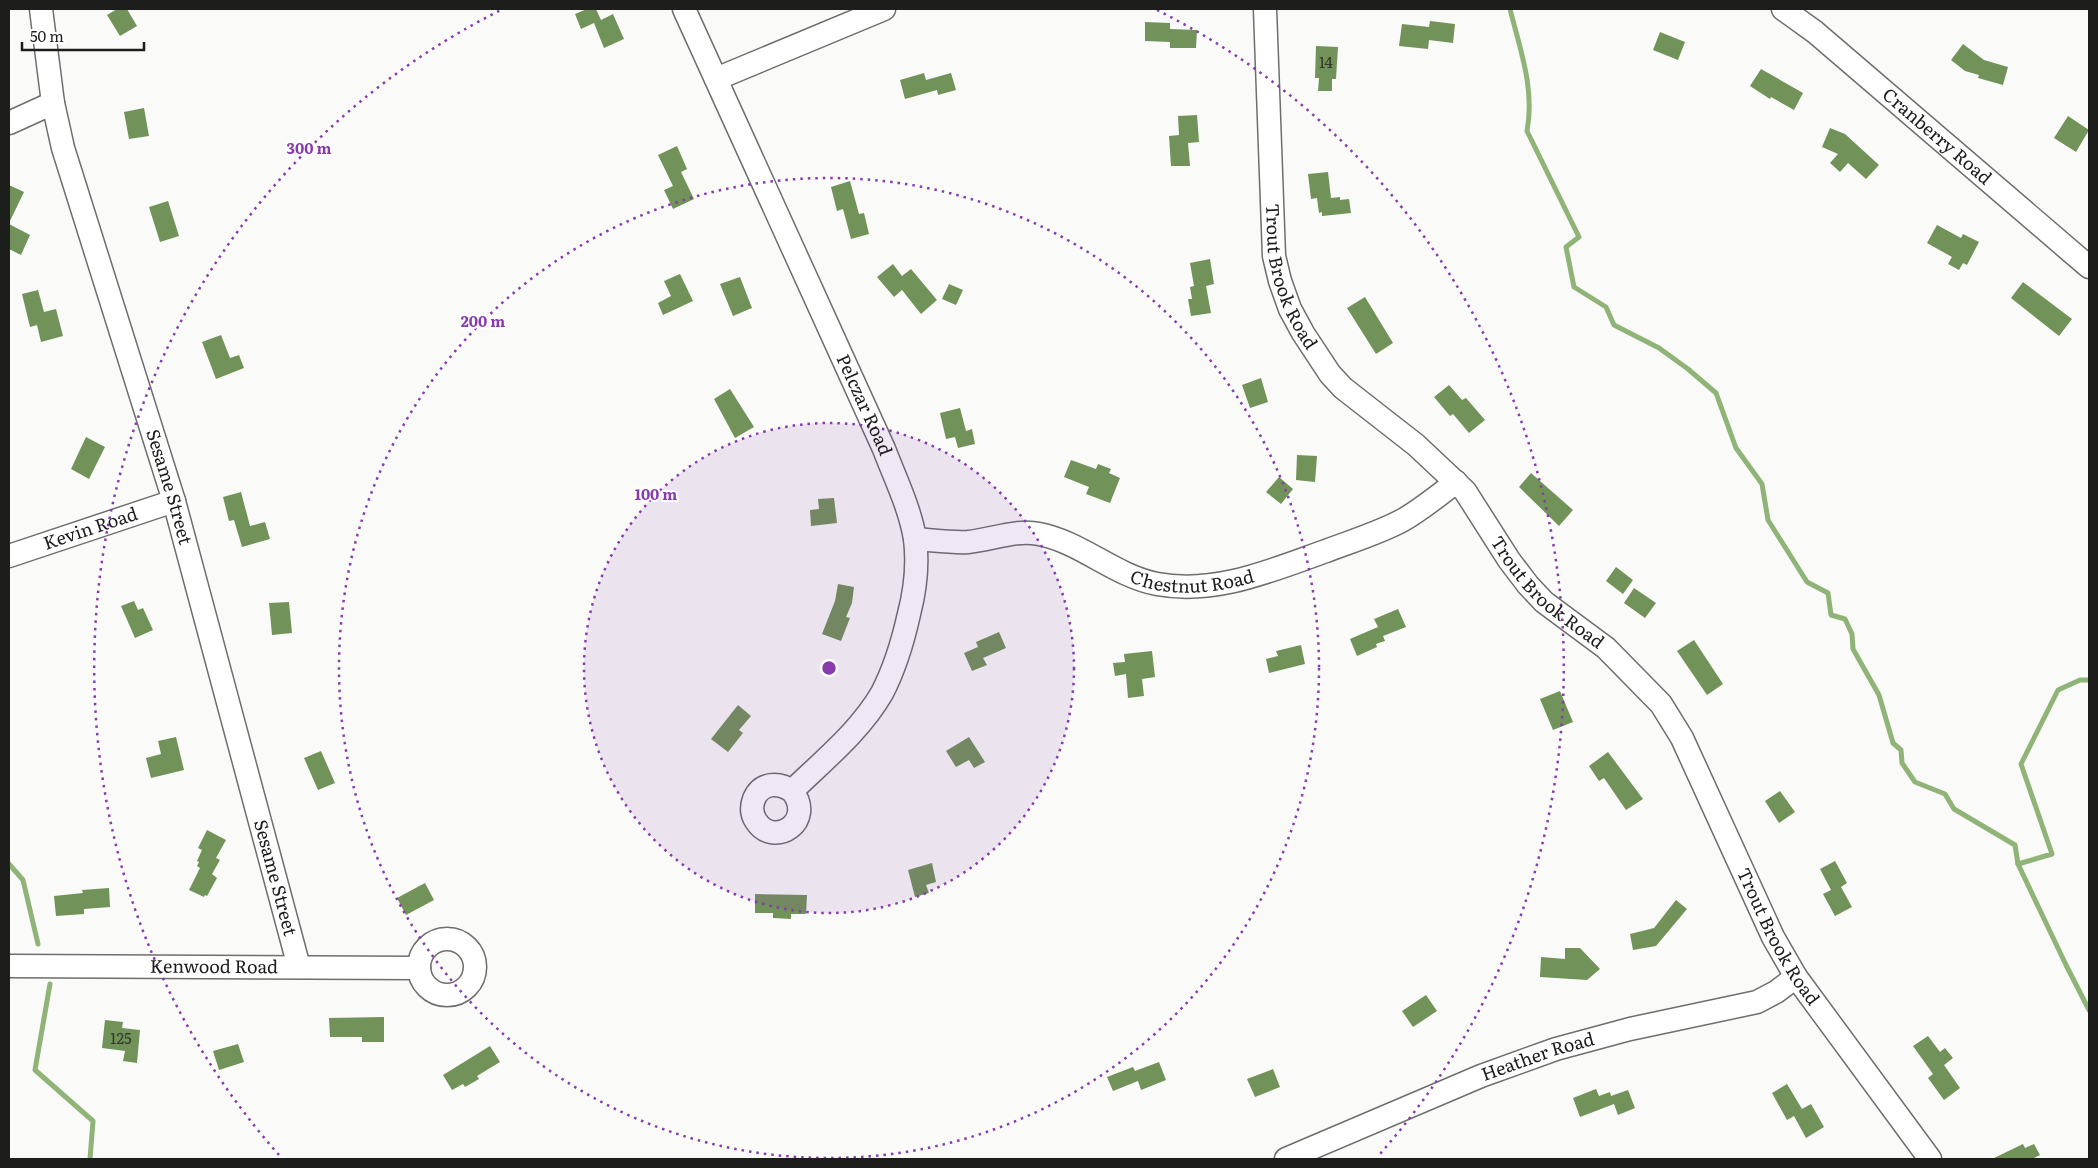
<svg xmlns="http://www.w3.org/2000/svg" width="2098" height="1168" font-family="Literata,serif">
	<rect width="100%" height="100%" fill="#fafbf8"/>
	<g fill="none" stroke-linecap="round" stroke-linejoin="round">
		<!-- stream -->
		<g stroke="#90b377" stroke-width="5">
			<path d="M1510,9C1520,49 1535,89 1527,131L1579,237L1566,247L1574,287L1606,307L1614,325L1659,348L1688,369L1716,393L1736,448L1762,484L1768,520L1807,582L1828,593L1831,615L1845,619L1852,634L1853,649L1879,695L1893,743L1901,750L1902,763L1915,782L1945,794L1954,809L2015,845L2018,864L2052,854L2021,764L2058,690L2080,680H2089"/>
			<polyline points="9,864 23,880 38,944"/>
			<polyline points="2018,864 2066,965 2089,1010"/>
			<polyline points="50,984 35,1070 93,1121 90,1159"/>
		</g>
	</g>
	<!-- building -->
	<g fill="#719258">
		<polygon points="117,9 127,9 137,26 120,36 107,15"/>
		<polygon points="587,9 596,9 601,20 613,14 624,39 604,48 594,23 581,29 575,14"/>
		<polygon points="1430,21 1455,24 1453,43 1429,40 1428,49 1399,46 1402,24 1429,27"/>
		<polygon points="1145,22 1170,23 1170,29 1197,30 1196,48 1170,48 1170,42 1145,41"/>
		<polygon points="1660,32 1685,42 1678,60 1653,50"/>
		<polygon points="1963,44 1984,60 2008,67 2003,85 1978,78 1979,75 1965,71 1951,60"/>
		<polygon points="1316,46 1338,47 1336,79 1332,79 1332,91 1318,91 1319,78 1315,78"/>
		<polygon points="1761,69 1803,93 1794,110 1771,97 1770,99 1750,86"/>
		<polygon points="924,73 926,80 951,73 956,90 938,95 937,90 905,99 900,80"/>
		<polygon points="144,108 149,136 129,139 124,112"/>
		<polygon points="1197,115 1199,142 1188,143 1190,166 1171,166 1169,136 1179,135 1178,116"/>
		<polygon points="2068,116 2089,130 2076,152 2054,138"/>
		<polygon points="1830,128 1845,134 1879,165 1866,179 1848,163 1840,172 1830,163 1838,154 1822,147"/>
		<polygon points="677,146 687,169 681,172 694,199 673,209 664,190 673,186 658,155"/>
		<polygon points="1328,172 1331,198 1340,197 1340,200 1349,199 1351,213 1322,216 1322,212 1319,213 1317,198 1311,199 1308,174"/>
		<polygon points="850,181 859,214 864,213 869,234 851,239 843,209 837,211 831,187"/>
		<polygon points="9,185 24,192 9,223"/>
		<polygon points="168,201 179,236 160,242 149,207"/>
		<polygon points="9,224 30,235 21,255 9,249"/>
		<polygon points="1937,225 1961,238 1963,234 1979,242 1967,265 1963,263 1959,270 1948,264 1952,257 1927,243"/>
		<polygon points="1210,259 1214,284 1206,286 1211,313 1191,316 1188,299 1192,299 1190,287 1194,286 1190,263"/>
		<polygon points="893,264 902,276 911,269 937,300 921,314 902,290 894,297 877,277"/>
		<polygon points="680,274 693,301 663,315 658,303 671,296 664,281"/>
		<polygon points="740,277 752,308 733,316 720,284"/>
		<polygon points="2023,282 2072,319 2059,336 2011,298"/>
		<polygon points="949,284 963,290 956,305 942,299"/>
		<polygon points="38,290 44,312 56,309 63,336 41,342 37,325 30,327 22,294"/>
		<polygon points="1365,297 1393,343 1376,354 1347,308"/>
		<polygon points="221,335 230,358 239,355 244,368 216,379 202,342"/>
		<polygon points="1261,378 1268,402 1250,408 1242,385"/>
		<polygon points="1449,385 1462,400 1466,398 1485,420 1469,433 1453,414 1450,416 1434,397"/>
		<polygon points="730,389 754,427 735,438 714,399"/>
		<polygon points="960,408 966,431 972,429 975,444 958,448 955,437 946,439 940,413"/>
		<polygon points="86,437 105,447 89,479 71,469"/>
		<polygon points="1297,455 1317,456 1315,482 1296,480"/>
		<polygon points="1071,460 1096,469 1098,464 1111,469 1109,473 1120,478 1110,503 1086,494 1089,487 1064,477"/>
		<polygon points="1531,473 1573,510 1559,526 1519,487"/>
		<polygon points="1279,477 1293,489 1281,504 1266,492"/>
		<polygon points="241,492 250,526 265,522 270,539 242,547 234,520 229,521 223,497"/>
		<polygon points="834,498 837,523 811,526 810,510 819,509 818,499"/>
		<polygon points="1616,567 1633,580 1623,594 1606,581"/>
		<polygon points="838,584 854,587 852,603 846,617 850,618 841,641 822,634 835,601"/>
		<polygon points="1634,588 1656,603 1645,618 1624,603"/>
		<polygon points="134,601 138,610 143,608 153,630 135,638 121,606"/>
		<polygon points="289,602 292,633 272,635 269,603"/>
		<polygon points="1398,609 1406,627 1383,636 1385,641 1376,644 1377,647 1357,656 1350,639 1378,627 1374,619"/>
		<polygon points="999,632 1006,648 983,658 987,665 972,671 964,653 978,647 976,642"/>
		<polygon points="1694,640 1723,684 1707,695 1677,651"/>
		<polygon points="1301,645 1305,664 1269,673 1266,659 1278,656 1276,651"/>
		<polygon points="1152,651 1155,677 1142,679 1144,696 1128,698 1126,674 1115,676 1113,663 1125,662 1124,654"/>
		<polygon points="1560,691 1573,722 1553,730 1540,699"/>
		<polygon points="738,705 751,716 739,730 743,733 728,752 711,739"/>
		<polygon points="176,737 184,770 151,778 146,758 161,754 158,741"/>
		<polygon points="969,737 985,762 974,768 969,760 956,767 946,751"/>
		<polygon points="321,751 335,783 318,790 304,758"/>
		<polygon points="1608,752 1643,799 1626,810 1604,778 1599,781 1589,766"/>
		<polygon points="1780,791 1795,812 1779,823 1765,801"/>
		<polygon points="207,830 226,840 216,858 220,860 212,874 217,878 207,896 205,895 204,897 189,890 200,868 197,866 199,862 197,861 202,850 198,848"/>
		<polygon points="1835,861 1847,883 1841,887 1852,907 1835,916 1823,894 1831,890 1820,869"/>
		<polygon points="932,863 936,882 926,885 929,893 915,897 908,870"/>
		<polygon points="425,883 434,900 406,915 397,898"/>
		<polygon points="109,888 110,907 84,909 84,914 56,916 54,896 83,893 82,890"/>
		<polygon points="755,894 807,895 806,914 791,914 791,919 773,918 773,913 755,913"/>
		<polygon points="1676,900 1687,909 1656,946 1633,950 1630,934 1654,928"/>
		<polygon points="1565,948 1580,948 1600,969 1587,980 1540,977 1541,957 1565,959"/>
		<polygon points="1426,995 1437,1011 1413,1027 1402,1011"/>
		<polygon points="384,1017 384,1042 362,1042 362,1037 330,1037 329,1018"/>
		<polygon points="105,1020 123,1022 122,1028 140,1030 137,1063 123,1061 125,1051 102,1048"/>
		<polygon points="1928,1036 1940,1052 1945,1048 1953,1058 1944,1065 1960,1088 1944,1100 1928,1078 1933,1074 1913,1046"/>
		<polygon points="238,1044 244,1062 219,1070 213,1051"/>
		<polygon points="490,1046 500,1062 477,1076 479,1079 465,1087 463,1084 452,1090 443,1075"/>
		<polygon points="1159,1062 1166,1080 1141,1090 1138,1081 1113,1091 1107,1077 1133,1067 1135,1071"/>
		<polygon points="1273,1069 1280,1087 1255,1097 1247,1079"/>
		<polygon points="1787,1084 1802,1109 1811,1104 1824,1127 1806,1138 1794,1116 1787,1120 1772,1093"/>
		<polygon points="1596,1089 1599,1096 1610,1092 1611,1096 1628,1090 1635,1108 1618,1115 1614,1104 1580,1117 1573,1098"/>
		<polygon points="2023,1144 2025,1148 2034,1144 2040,1155 2032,1159 1992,1159"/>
	</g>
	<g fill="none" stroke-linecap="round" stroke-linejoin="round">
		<defs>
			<g id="minor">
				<path id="s1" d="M41,9L53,103L63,148L174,501L299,967"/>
				<path id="s2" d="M684,9L884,449C895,478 910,508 915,539C918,563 915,591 909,614C903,641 895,668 882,693C860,731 824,760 792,791C816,821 774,849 756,821C752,815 751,807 754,799C761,782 779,782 792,791"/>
				<path id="s3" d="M1265,9L1274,256L1280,281L1290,309L1303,333L1330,374L1343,388L1416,445L1465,491L1509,560L1528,585L1544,602L1606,648L1661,704L1682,738L1773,937L1796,977L1930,1159"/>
				<path id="s4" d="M1783,9L1815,32L2089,267"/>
				<polyline points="716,79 884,9"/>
				<polyline points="9,123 53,103"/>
				<path id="s5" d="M915,539C932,540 951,543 968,542C991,540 1016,529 1039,534C1081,542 1115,576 1157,584C1216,595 1272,570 1326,551C1352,541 1379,533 1403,520C1422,509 1439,495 1456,482"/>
				<path id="s6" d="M9,556L174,501"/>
				<circle cx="447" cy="967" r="28"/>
				<path id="s7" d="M9,966L419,968"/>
				<path id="s8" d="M1286,1159L1481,1076L1556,1049L1630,1029L1757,1002L1776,992L1796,977"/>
			</g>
		</defs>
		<!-- minor casing -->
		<use href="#minor" stroke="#6d6f6c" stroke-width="25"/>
		<!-- minor -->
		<use href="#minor" stroke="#fff" stroke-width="22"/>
	</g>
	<!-- distance rings -->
	<circle cx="829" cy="668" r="245" fill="#873bac" fill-opacity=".12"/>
	<g fill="none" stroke="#873bac" stroke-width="2.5" stroke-dasharray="2.5 5">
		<circle cx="829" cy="668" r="245"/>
		<circle cx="829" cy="668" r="490"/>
		<path d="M279 1155A735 735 0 0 1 501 10M1157 10A735 735 0 0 1 1379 1155"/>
	</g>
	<g text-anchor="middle" stroke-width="4" stroke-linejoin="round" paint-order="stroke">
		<!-- number labels -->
		<g font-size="15" fill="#323a2b">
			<text x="1326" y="68">14</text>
			<text x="121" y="1044">125</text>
		</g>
		<!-- street labels -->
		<g font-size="18" fill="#1d1d1c" stroke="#fff">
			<text dy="6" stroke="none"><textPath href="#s4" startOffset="200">Cranberry Road</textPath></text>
			<text dy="6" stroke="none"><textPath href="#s3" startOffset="271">Trout Brook Road</textPath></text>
			<text dy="6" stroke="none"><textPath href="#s2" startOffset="435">Pelczar Road</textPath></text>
			<text dy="6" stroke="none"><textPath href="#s1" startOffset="496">Sesame Street</textPath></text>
			<text dy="6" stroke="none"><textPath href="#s6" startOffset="86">Kevin Road</textPath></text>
			<text dy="6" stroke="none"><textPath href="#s5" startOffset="289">Chestnut Road</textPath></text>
			<text dy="6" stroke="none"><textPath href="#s3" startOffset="690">Trout Brook Road</textPath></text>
			<text dy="6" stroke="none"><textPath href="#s1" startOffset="901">Sesame Street</textPath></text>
			<text dy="6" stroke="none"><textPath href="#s3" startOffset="1111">Trout Brook Road</textPath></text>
			<text dy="6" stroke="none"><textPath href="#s7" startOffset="205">Kenwood Road</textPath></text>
			<text dy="6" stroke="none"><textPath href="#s8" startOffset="272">Heather Road</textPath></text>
		</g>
	</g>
	<circle cx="829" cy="668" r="8" fill="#873bac" stroke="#fff" stroke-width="2.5"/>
	<g font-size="15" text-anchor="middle" font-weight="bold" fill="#873bac" stroke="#fff" stroke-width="4" stroke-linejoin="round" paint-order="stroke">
		<text x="309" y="154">300 m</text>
		<text x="483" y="327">200 m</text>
		<text x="656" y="500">100 m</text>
	</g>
	<!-- border -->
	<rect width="2098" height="1168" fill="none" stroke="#1d1d1c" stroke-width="20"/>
	<!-- scale -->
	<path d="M22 42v8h122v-8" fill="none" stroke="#1d1d1c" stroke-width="2.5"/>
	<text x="30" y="42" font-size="15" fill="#1d1d1c" stroke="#ffffff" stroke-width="4" paint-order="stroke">50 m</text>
</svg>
